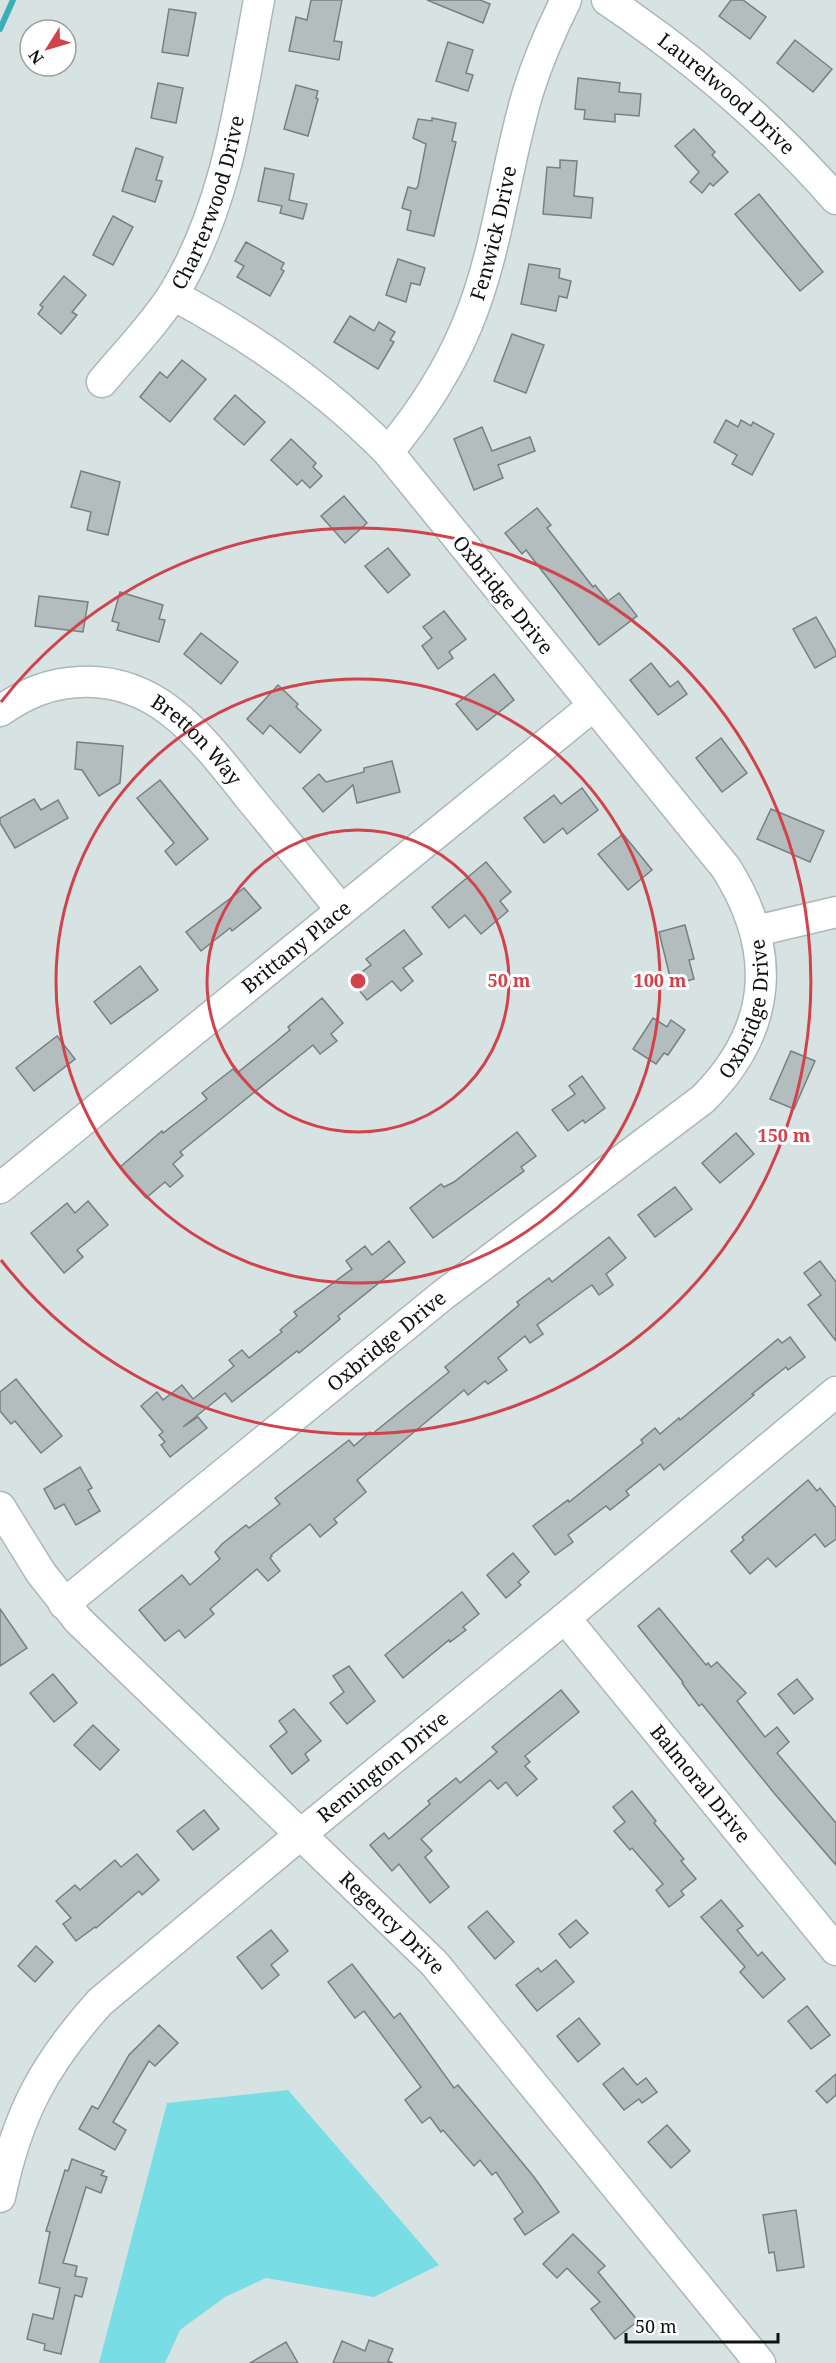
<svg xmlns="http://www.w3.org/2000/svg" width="836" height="2363" font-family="'Noto Serif',serif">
	<rect width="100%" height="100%" fill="#d7e2e3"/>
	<!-- green -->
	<polygon fill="#78dde4" points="288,2090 439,2265 374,2297 266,2278 225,2297 180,2330 165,2363 99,2363 167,2103"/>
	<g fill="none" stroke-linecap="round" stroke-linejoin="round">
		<!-- stream -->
		<polyline stroke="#39afb7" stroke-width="6" points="0,29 13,0"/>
	</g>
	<!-- building -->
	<g fill="#b3bdbe" stroke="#768081" stroke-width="1.5">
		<polygon points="311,0 342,0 334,41 342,42 339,60 289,51 296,17 307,20"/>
		<polygon points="427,0 480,0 490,4 483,23"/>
		<polygon points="731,0 743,0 766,17 750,39 719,16"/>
		<polygon points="169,9 196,13 188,56 162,52"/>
		<polygon points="795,40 832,69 813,92 777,63"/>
		<polygon points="448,42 473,50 466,73 473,75 468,91 436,81"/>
		<polygon points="578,78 620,83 619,92 641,94 639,116 615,114 615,122 584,119 585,110 575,109"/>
		<polygon points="158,83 183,88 176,123 151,118"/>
		<polygon points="296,85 318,91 316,98 318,99 308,136 284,129"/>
		<polygon points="432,118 456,123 452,141 456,142 434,236 407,230 411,211 402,208 408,187 416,189 418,186 426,144 413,138 418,119 432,121"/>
		<polygon points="694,129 715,152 712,155 728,172 713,186 710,183 702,193 690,182 699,172 675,146"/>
		<polygon points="136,148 163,157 156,180 162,181 155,202 122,191"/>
		<polygon points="560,160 577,161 574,196 593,198 591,218 543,214 547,167 560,168"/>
		<polygon points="265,168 294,174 289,200 307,204 303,219 280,213 282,206 258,201"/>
		<polygon points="759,194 823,272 800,291 735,214"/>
		<polygon points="113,216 133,227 113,265 93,255"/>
		<polygon points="246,242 284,263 281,269 284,271 270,296 237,277 244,266 235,261"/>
		<polygon points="398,259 425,268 420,285 411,283 406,302 386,295"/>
		<polygon points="529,264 560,269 559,278 571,281 567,298 559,296 556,311 521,304"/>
		<polygon points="64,276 86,295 72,312 77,315 61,334 38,314 43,307 40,305"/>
		<polygon points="350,316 374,331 379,322 395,332 390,340 394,342 378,369 334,342"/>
		<polygon points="512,334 544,345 526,393 494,381"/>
		<polygon points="182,360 206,379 170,422 140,397 160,372 167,378"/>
		<polygon points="235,395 265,422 244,445 214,419"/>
		<polygon points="726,420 738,427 741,420 751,426 753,422 774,434 752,475 732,464 737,455 714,442"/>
		<polygon points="482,427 492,451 530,437 535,451 498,465 503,478 474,490 454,439"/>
		<polygon points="291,439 316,463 313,467 322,476 310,488 302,480 297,485 271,460"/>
		<polygon points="81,471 120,482 108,535 87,530 91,512 71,507"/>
		<polygon points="344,496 367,523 345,543 321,516"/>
		<polygon points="537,508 551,525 547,528 593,587 595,585 608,601 619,593 637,616 599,645 526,550 522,554 505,533"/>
		<polygon points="388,548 410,575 388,593 365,566"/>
		<polygon points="120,592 163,605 159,619 165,620 159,642 117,630 119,623 112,621"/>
		<polygon points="39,596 88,602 83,632 35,626"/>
		<polygon points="444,611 466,639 449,652 453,658 438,669 422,646 432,638 423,627"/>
		<polygon points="816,617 836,652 836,656 815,668 793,629"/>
		<polygon points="201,633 238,662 221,684 184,654"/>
		<polygon points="651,663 670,687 678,681 687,694 658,715 630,680"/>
		<polygon points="494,674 514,700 477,730 456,704"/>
		<polygon points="278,685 298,704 296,707 321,730 300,753 270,725 263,734 247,719"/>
		<polygon points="721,738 747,773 722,792 696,758"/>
		<polygon points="77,742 123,746 120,783 99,796 82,770 75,769"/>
		<polygon points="392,761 400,792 357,803 353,785 323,812 303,788 319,774 326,782 364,772 364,768"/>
		<polygon points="160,780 208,839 176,865 165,851 174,843 137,798"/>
		<polygon points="582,788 598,810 567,834 563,828 544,843 524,818 554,795 561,804"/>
		<polygon points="34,799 41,810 58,800 68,818 15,848 0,823 0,818"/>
		<polygon points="771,809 824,831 810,862 757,839"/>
		<polygon points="623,834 652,870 628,890 598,854"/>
		<polygon points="486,862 511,892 500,901 508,911 481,934 465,915 449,928 432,907"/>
		<polygon points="244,888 261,908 232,931 230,928 201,951 186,932"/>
		<polygon points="685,925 694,959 689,960 694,979 672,985 659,932"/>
		<polygon points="404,930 422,954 403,968 413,981 401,991 392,981 367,1000 351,980 371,965 366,959"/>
		<polygon points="140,966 158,990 111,1024 94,1002"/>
		<polygon points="322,998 343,1023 331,1034 337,1041 320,1054 313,1045 180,1152 183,1155 173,1164 183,1176 170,1187 165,1182 146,1198 120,1167 162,1131 163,1133 207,1099 202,1093 233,1069 237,1073 272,1045 290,1030 288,1027"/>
		<polygon points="653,1018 667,1027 671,1020 685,1030 668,1055 664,1053 656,1064 633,1049"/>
		<polygon points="57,1036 75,1059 34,1091 16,1068"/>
		<polygon points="791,1051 815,1061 794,1109 770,1099"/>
		<polygon points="582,1076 605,1108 585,1123 583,1120 568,1131 552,1110 575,1094 569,1086"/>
		<polygon points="517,1132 536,1156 521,1167 524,1171 433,1238 410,1208 441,1184 444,1187 454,1182"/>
		<polygon points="736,1133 754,1154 720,1183 702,1163"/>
		<polygon points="675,1187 692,1209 655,1237 638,1215"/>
		<polygon points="88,1201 108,1225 77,1250 83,1257 64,1273 31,1233 67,1203 75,1213"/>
		<polygon points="609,1237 626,1258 606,1274 613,1285 599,1295 592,1285 586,1289 537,1325 543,1334 530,1343 525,1336 498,1358 507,1370 488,1384 485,1381 468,1395 464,1390 357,1480 366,1492 334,1519 337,1523 320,1537 310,1524 271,1555 272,1556 270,1558 280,1571 268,1581 257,1569 210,1609 214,1614 185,1638 179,1630 165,1641 139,1610 182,1575 190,1585 220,1559 215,1552 222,1544 246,1525 249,1528 280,1504 275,1498 349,1440 354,1446 370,1432 372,1434 449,1372 445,1367 519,1305 517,1302 549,1278 552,1282"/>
		<polygon points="389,1241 405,1262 338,1316 340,1319 299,1353 297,1351 232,1402 225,1393 183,1427 198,1417 207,1428 170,1457 161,1445 165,1442 159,1435 163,1432 141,1406 157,1392 163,1400 182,1385 193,1399 234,1366 229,1360 242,1350 249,1358 282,1332 280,1330 297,1316 294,1312 352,1269 346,1261 365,1246 372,1255"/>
		<polygon points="820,1261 836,1282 836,1341 808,1305 821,1295 804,1273"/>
		<polygon points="790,1337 805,1357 788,1370 786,1367 752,1394 754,1395 664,1470 660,1464 626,1491 629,1495 610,1510 606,1506 568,1535 573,1542 555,1555 533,1526 568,1500 569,1502 643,1443 641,1440 655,1428 660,1434 679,1418 680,1420 778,1339 782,1343"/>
		<polygon points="16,1379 62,1436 41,1453 15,1421 11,1424 0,1411 0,1392"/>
		<polygon points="80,1467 92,1488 88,1490 100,1511 76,1525 64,1504 55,1509 44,1489"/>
		<polygon points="808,1480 817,1491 820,1488 836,1508 836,1539 825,1547 815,1534 776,1567 768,1558 750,1574 731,1551 744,1540 742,1537"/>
		<polygon points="513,1553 529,1572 518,1582 521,1585 506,1598 487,1575"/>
		<polygon points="462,1592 479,1614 463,1627 466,1630 450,1642 449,1640 403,1678 385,1655"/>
		<polygon points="659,1608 706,1665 708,1663 711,1667 717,1662 746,1693 737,1701 765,1737 777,1727 789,1742 777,1753 836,1823 836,1865 774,1793 702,1704 699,1706 682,1683 683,1682 638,1626"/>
		<polygon points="0,1609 27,1648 0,1666"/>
		<polygon points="349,1666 375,1701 347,1724 330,1703 344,1692 333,1676"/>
		<polygon points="53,1674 77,1703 54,1722 30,1693"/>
		<polygon points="797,1679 813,1699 794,1714 778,1694"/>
		<polygon points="561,1690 579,1712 525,1756 530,1762 525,1766 537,1779 517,1796 506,1782 498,1789 490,1780 421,1839 432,1851 425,1857 449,1887 430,1903 399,1864 392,1871 370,1845 384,1833 389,1839 430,1804 428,1801 456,1778 460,1783 497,1752 492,1747"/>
		<polygon points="294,1709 321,1741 305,1754 309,1760 292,1774 270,1746 287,1732 279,1721"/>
		<polygon points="93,1725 119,1750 100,1770 74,1745"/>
		<polygon points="632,1791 656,1821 654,1823 684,1859 681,1861 696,1879 681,1891 684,1895 669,1907 656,1890 663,1884 632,1848 630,1850 614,1831 625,1822 613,1807"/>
		<polygon points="204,1810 219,1829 193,1850 177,1831"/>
		<polygon points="137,1854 159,1880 142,1895 139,1891 96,1928 95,1927 76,1941 63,1924 71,1918 56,1901 75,1885 80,1890 115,1860 121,1867"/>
		<polygon points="721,1900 743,1926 737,1930 758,1956 762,1952 785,1979 763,1998 740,1972 745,1967 701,1917"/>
		<polygon points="487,1911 514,1942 495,1959 468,1927"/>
		<polygon points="576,1920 588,1933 570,1948 559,1934"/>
		<polygon points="271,1930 288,1951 271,1965 279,1975 262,1989 237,1957"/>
		<polygon points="36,1946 53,1962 35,1982 18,1966"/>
		<polygon points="556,1960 574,1982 537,2011 516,1985 538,1968 541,1972"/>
		<polygon points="352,1964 394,2018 400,2013 454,2088 458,2085 534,2177 559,2212 525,2235 514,2219 523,2212 496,2172 492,2175 480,2160 474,2166 443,2130 441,2132 430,2117 422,2123 405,2100 421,2087 364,2011 355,2018 328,1982"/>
		<polygon points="807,2006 830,2035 811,2049 788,2021"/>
		<polygon points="579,2018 600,2044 578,2062 557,2036"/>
		<polygon points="159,2025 178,2043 155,2066 149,2061 113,2122 126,2130 115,2150 79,2129 92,2106 98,2109 129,2055"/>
		<polygon points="623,2068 637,2085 646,2078 657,2092 642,2103 639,2099 624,2110 603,2084"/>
		<polygon points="836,2074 836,2095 827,2103 816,2091"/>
		<polygon points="667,2125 690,2151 671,2168 648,2142"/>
		<polygon points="72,2159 104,2171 101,2175 107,2177 101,2193 86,2187 63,2263 77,2266 75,2276 87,2278 82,2297 75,2295 61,2354 44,2350 45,2344 27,2339 33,2314 53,2319 60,2288 39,2283 50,2232 46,2231 65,2170 68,2171"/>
		<polygon points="796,2210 804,2267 777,2271 774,2252 769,2253 763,2215"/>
		<polygon points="573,2234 605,2266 598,2272 638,2321 615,2339 591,2309 600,2302 567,2268 557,2278 543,2264"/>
		<polygon points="369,2340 393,2349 388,2361 393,2363 333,2363 342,2341 365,2351"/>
		<polygon points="286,2342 298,2363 250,2363"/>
	</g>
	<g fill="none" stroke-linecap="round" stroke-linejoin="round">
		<defs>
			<g id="minor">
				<path id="s1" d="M607,0C692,57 768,122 836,199"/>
				<path id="s2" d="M102,382C126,353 154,325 174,293C228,204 240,100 259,0"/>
				<path id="s3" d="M388,452C419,415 448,371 467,325C498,251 505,169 528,92C538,60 551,30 566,0"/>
				<path id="s4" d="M0,711C25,694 49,683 80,682C160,678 204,741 249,797C280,835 311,872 341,910"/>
				<polyline points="756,931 836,912"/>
				<path id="s5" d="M0,1188L593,706"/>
				<path id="s6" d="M0,1507L41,1573L78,1620L434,1963L760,2363"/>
				<path id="s7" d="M64,1604L443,1295L703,1099C773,1029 778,951 726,868L388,452C326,389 250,336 173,295"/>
				<path id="s8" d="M565,1618L836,1950"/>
				<path id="s9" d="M0,2197C17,2115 44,2064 100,2002L301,1834L565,1618L836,1392"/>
			</g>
		</defs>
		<!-- minor casing -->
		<use href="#minor" stroke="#adb7b8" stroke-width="33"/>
		<!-- minor -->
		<use href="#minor" stroke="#fff" stroke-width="30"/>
	</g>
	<!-- distance rings -->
	<g fill="none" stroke="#d2424b" stroke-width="3">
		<circle cx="358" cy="981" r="151"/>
		<circle cx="358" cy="981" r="302"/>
		<path d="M1 702A453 453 0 1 1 1 1260"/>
	</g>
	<g text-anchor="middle" stroke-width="6" stroke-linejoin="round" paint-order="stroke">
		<!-- street labels -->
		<g font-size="20" fill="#0d1111" stroke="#fff">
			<text dy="7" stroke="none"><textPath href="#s1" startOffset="152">Laurelwood Drive</textPath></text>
			<text dy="7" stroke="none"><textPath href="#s2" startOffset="212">Charterwood Drive</textPath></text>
			<text dy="7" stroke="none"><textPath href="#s3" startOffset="246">Fenwick Drive</textPath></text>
			<text transform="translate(503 595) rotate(51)" y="7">Oxbridge Drive</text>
			<text dy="7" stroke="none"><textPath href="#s4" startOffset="222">Bretton Way</textPath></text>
			<text dy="7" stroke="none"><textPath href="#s5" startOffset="382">Brittany Place</textPath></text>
			<text dy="7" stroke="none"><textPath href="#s7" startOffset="918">Oxbridge Drive</textPath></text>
			<text dy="7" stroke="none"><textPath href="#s7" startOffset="416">Oxbridge Drive</textPath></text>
			<text dy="7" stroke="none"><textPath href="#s9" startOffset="590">Remington Drive</textPath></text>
			<text dy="7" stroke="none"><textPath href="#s8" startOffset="214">Balmoral Drive</textPath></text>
			<text dy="7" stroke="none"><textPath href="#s6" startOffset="574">Regency Drive</textPath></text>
		</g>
	</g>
	<circle cx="358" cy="981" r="9" fill="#d2424b" stroke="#fff" stroke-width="3"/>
	<g font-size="18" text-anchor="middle" font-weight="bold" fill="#d2424b" stroke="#fff" stroke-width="6" stroke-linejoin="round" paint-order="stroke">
		<text x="509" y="987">50 m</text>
		<text x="660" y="987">100 m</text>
		<text x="784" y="1142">150 m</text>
	</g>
	<!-- north arrow -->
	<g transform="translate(48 48) rotate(233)"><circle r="28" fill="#ffffff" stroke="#9ea0a0" stroke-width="1.5"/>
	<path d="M0-4.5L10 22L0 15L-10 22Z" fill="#d2424b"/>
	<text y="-9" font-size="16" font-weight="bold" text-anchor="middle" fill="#0d1111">N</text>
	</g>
	<!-- scale -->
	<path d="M626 2333v9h152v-9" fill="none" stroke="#0d1111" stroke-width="3"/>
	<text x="635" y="2333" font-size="18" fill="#0d1111" stroke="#ffffff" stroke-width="4.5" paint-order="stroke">50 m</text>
</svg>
